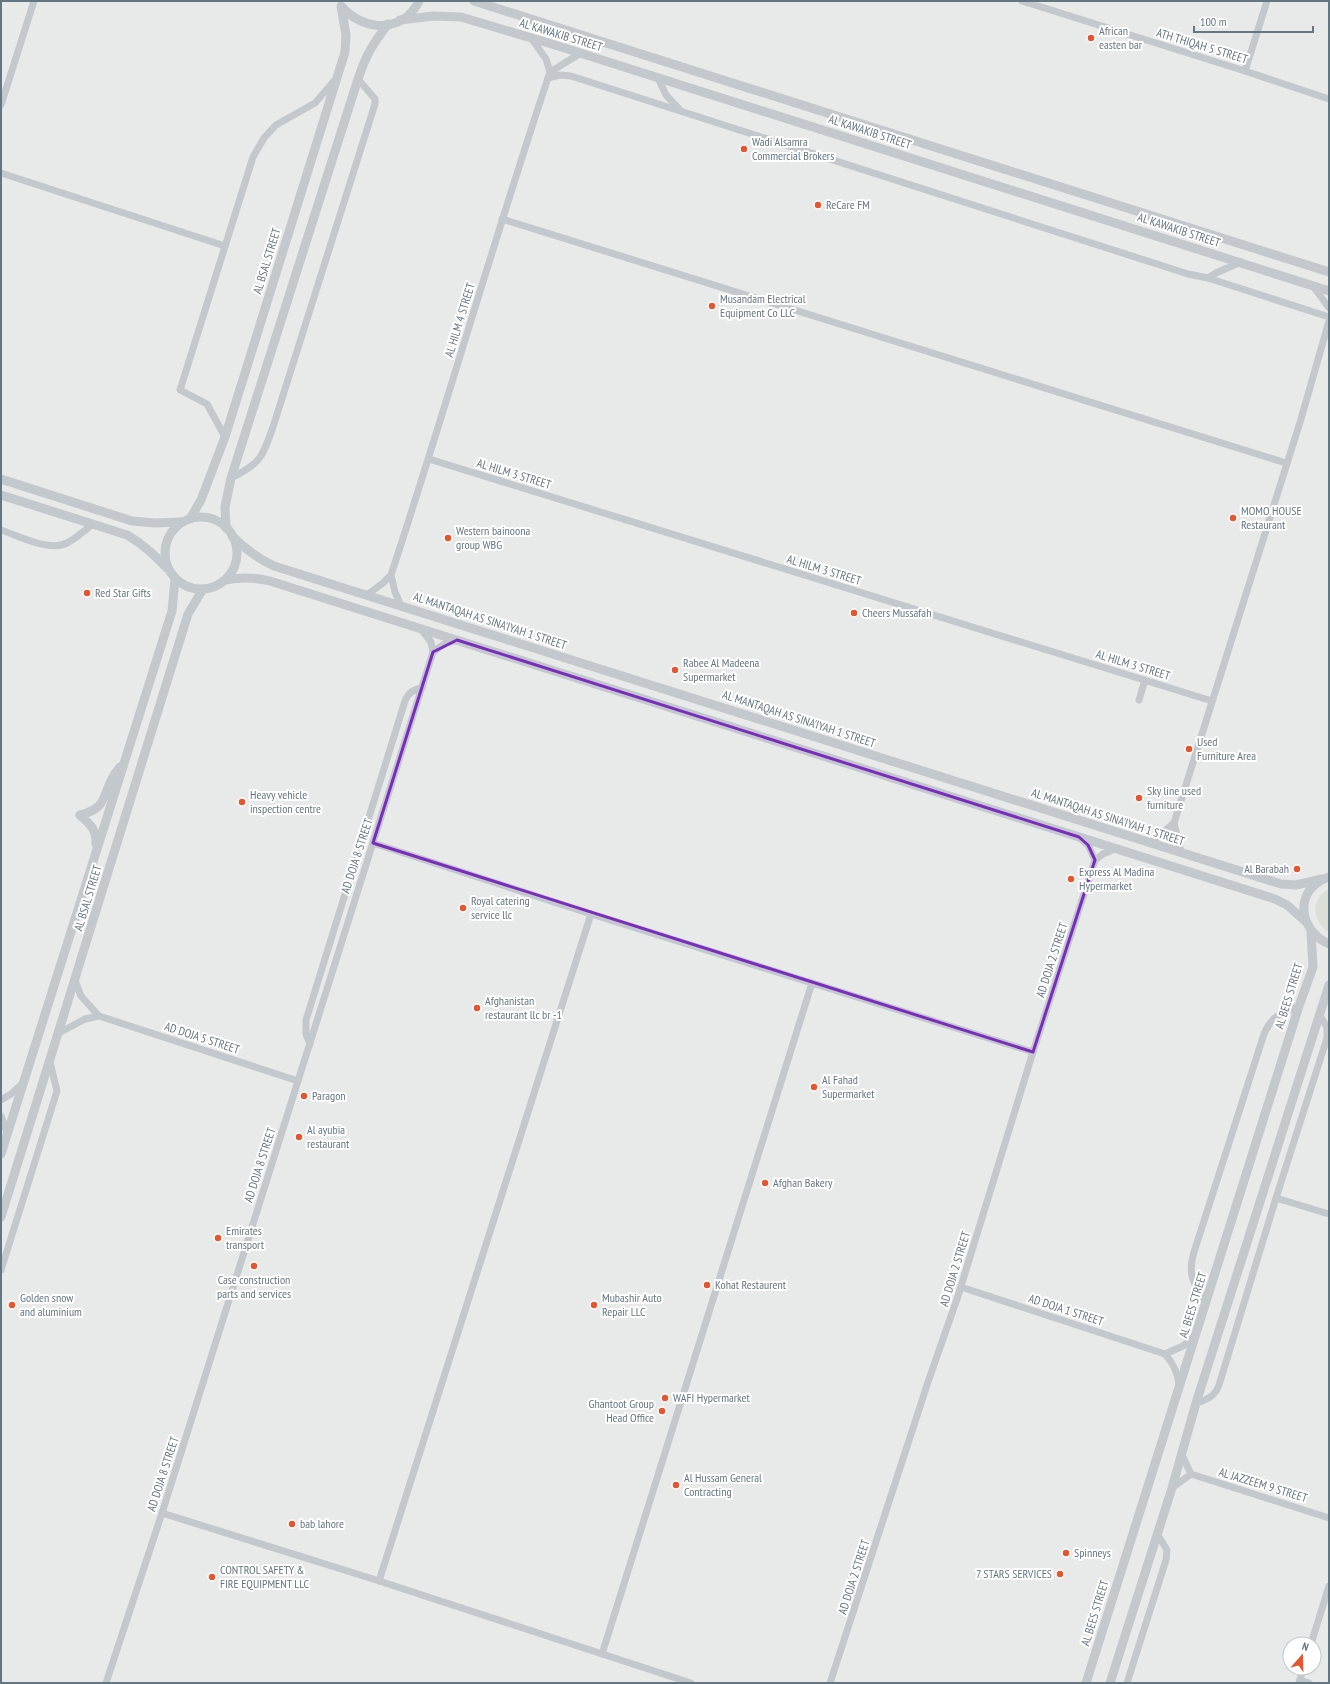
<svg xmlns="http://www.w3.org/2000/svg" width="1330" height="1684" font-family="'PT Sans Narrow',sans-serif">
	<rect width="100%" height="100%" fill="#fafaf8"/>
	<!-- built -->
	<path fill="#e8e9e9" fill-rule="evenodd" d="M1,1H1329V1683H1ZM1290,1644H1314V1668H1290Z"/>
	<!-- green -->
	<path fill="#dadfd7" d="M1329,889V932C1312,923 1310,898 1329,889Z"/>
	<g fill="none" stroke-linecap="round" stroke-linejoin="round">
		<!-- minor -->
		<g stroke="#c3c8cc" stroke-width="7">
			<polyline points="1022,1 1245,71 1329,99"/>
			<polyline points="1245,71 1267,1"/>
			<polyline points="550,72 581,53"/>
			<polyline points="548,78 560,75 571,76 1188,274 1208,278 1216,273 1241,262"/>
			<polyline points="658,78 666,95 679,109"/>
			<polyline points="1,105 34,1"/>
			<polyline points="1,173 225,246"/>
			<polyline points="502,219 1286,463"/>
			<polyline points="1208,278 1329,317"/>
			<polyline points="1313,286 1329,308"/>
			<polyline points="225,437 207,404 180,390 253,157 264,138 276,125 315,103 334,81"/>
			<polyline points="429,459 1212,701"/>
			<path d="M231,478C261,463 262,458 273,427L375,104V99L358,79"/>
			<path d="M1,530C19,536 49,552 67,543C77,538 85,530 93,524"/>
			<polyline points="391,575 395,592 401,606"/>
			<path d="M367,595L383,583L391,575C446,408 494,239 550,72L546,59L531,38"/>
			<polyline points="433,652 446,643 457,640"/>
			<polyline points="1139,700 1145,680"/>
			<polyline points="1174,823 1181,852"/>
			<polyline points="1081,839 1088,845 1095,860"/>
			<polyline points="373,843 591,914 1033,1052"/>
			<polyline points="1151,843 1174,823 1301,419 1329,321"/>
			<polyline points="75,980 81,996 99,1016 298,1081"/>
			<polyline points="59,1033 85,1019 99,1016"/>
			<path d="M310,1044L306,1034V1020L405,701C408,693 414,689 422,688"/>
			<polyline points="1,1100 11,1094 23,1083"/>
			<polyline points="1,1116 7,1133"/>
			<polyline points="1276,1198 1329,1214"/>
			<polyline points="1,1270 57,1091 50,1062"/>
			<path d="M961,1287L1165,1354C1173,1363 1178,1373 1179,1385"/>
			<path d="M1206,1302C1194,1284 1187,1275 1194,1252L1264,1034C1272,1015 1282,1013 1299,1006"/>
			<polyline points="1165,1354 1183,1346 1195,1336"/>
			<path d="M1196,1403C1206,1400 1215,1397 1219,1385L1276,1198L1327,1038V1027L1320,1016"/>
			<polyline points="1182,1455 1191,1474 1329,1518"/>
			<polyline points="1172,1488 1191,1474"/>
			<polyline points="162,1513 373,1579 691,1683"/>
			<polyline points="379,1581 591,914"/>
			<polyline points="1311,1644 1329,1586"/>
			<polyline points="602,1654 812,983"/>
			<polyline points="1300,1680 1309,1683"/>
			<polyline points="106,1683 162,1513 433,652 431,642 421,629"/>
			<polyline points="830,1683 928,1382 958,1296 1033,1052 1095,860 1103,854 1115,849"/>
			<polyline points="1127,1683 1166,1560 1167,1550 1158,1535"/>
			<polyline points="1299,1683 1303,1668"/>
		</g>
		<!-- tertiary -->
		<g stroke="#c3c8cc" stroke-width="9">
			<polyline points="474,1 1329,272"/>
			<path d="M342,7C363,31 403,34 419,1"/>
			<polyline points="400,20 433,16 461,17 555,45 1329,291"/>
			<polyline points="1,479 132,521 155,523 182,522"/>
			<path d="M1,495L127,535C143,544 154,555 167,568"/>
			<circle cx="201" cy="553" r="36"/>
			<polyline points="190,519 201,500 225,437 345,52 346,35 341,6"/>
			<path d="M226,528L225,507L231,478L358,79C366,55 372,45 388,24"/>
			<path d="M232,536C245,549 257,558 274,566L1281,884L1296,885L1322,879"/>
			<path d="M225,580C241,577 254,577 270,581L1275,899L1287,905L1305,921"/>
			<path d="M80,815C107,808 102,797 113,777C115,773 118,770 120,767"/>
			<path d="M80,815C90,824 97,830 96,844"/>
			<path d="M1329,877C1294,888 1297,930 1329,944"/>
			<polyline points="1,1154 172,611 175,579"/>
			<polyline points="1,1217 188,614 203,589"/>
			<polyline points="1086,1683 1299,1006 1313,967 1311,932"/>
			<polyline points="1110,1683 1172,1488 1196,1403 1329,985"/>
		</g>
	</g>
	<!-- marked area -->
	<path fill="none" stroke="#7b2cbf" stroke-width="3" stroke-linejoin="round" d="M457,640L1079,837L1088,845L1095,860L1033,1052L373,843L433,652Z"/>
	<!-- markers -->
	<g fill="#e4572e" stroke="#fff" stroke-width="1.5">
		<circle cx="1091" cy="38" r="4"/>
		<circle cx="744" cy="149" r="4"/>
		<circle cx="818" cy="205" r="4"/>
		<circle cx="712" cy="306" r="4"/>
		<circle cx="1233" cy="518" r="4"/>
		<circle cx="448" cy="538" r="4"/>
		<circle cx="87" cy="593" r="4"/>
		<circle cx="854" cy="613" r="4"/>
		<circle cx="675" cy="670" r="4"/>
		<circle cx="1189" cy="749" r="4"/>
		<circle cx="1139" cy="798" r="4"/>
		<circle cx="242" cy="802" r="4"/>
		<circle cx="1297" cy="869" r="4"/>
		<circle cx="1071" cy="879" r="4"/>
		<circle cx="463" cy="908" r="4"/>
		<circle cx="477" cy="1008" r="4"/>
		<circle cx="814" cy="1087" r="4"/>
		<circle cx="304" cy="1096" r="4"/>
		<circle cx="299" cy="1137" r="4"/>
		<circle cx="765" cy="1183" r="4"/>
		<circle cx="218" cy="1238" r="4"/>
		<circle cx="254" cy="1266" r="4"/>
		<circle cx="707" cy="1285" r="4"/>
		<circle cx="12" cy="1305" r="4"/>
		<circle cx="594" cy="1305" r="4"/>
		<circle cx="665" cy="1398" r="4"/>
		<circle cx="662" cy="1411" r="4"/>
		<circle cx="676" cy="1485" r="4"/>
		<circle cx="292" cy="1524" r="4"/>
		<circle cx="1066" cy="1553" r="4"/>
		<circle cx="1060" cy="1574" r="4"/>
		<circle cx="212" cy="1577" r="4"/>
	</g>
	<g text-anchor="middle" stroke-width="4" stroke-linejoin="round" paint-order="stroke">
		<!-- poi labels -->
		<g font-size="12" fill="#657683" stroke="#fff" text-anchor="start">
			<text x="1099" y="35">African<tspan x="1099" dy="14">easten bar</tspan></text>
			<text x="752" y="146">Wadi Alsamra<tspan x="752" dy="14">Commercial Brokers</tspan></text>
			<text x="826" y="209">ReCare FM</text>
			<text x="720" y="303">Musandam Electrical<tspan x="720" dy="14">Equipment Co LLC</tspan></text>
			<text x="1241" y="515">MOMO HOUSE<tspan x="1241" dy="14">Restaurant</tspan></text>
			<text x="456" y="535">Western bainoona<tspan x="456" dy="14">group WBG</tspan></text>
			<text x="95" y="597">Red Star Gifts</text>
			<text x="862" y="617">Cheers Mussafah</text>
			<text x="683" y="667">Rabee Al Madeena<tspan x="683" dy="14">Supermarket</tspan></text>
			<text x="1197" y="746">Used<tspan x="1197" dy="14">Furniture Area</tspan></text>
			<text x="1147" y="795">Sky line used<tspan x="1147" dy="14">furniture</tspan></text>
			<text x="250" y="799">Heavy vehicle<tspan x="250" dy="14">inspection centre</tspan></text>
			<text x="1289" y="873" text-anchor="end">Al Barabah</text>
			<text x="1079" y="876">Express Al Madina<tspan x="1079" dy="14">Hypermarket</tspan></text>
			<text x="471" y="905">Royal catering<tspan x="471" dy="14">service llc</tspan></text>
			<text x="485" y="1005">Afghanistan<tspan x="485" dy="14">restaurant llc br -1</tspan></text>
			<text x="822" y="1084">Al Fahad<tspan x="822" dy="14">Supermarket</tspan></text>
			<text x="312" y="1100">Paragon</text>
			<text x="307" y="1134">Al ayubia<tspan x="307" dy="14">restaurant</tspan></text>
			<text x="773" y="1187">Afghan Bakery</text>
			<text x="226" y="1235">Emirates<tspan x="226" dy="14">transport</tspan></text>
			<text x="254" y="1284" text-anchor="middle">Case construction<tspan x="254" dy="14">parts and services</tspan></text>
			<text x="715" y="1289">Kohat Restaurent</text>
			<text x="20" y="1302">Golden snow<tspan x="20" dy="14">and aluminium</tspan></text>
			<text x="602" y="1302">Mubashir Auto<tspan x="602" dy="14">Repair LLC</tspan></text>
			<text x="673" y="1402">WAFI Hypermarket</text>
			<text x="654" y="1408" text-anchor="end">Ghantoot Group<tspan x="654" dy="14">Head Office</tspan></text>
			<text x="684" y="1482">Al Hussam General<tspan x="684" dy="14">Contracting</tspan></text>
			<text x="300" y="1528">bab lahore</text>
			<text x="1074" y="1557">Spinneys</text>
			<text x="220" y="1574">CONTROL SAFETY &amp;<tspan x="220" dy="14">FIRE EQUIPMENT LLC</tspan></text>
			<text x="1052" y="1578" text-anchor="end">7 STARS SERVICES</text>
		</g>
		<!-- street labels -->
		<g font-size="12" fill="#657683" stroke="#fff">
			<text transform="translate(561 35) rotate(17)" y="4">AL KAWAKIB STREET</text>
			<text transform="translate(1202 46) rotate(17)" y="4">ATH THIQAH 5 STREET</text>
			<text transform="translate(870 132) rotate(18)" y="4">AL KAWAKIB STREET</text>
			<text transform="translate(1179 230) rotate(18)" y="4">AL KAWAKIB STREET</text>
			<text transform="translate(267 261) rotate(-73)" y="4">AL BSAL STREET</text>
			<text transform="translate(460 320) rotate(-73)" y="4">AL HILM 4 STREET</text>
			<text transform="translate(514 474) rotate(17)" y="4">AL HILM 3 STREET</text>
			<text transform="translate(824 570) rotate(17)" y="4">AL HILM 3 STREET</text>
			<text transform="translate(490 621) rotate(18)" y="4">AL MANTAQAH AS SINA'IYAH 1 STREET</text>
			<text transform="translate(1133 665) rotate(17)" y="4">AL HILM 3 STREET</text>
			<text transform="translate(799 719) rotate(18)" y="4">AL MANTAQAH AS SINA'IYAH 1 STREET</text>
			<text transform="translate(1108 817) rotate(18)" y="4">AL MANTAQAH AS SINA'IYAH 1 STREET</text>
			<text transform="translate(357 856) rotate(-72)" y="4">AD DOJA 8 STREET</text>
			<text transform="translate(88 898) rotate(-73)" y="4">AL BSAL STREET</text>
			<text transform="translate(1052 960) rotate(-72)" y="4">AD DOJA 2 STREET</text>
			<text transform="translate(1289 996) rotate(-73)" y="4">AL BEES STREET</text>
			<text transform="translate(202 1038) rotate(18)" y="4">AD DOJA 5 STREET</text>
			<text transform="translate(260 1165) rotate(-72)" y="4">AD DOJA 8 STREET</text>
			<text transform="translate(955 1269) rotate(-73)" y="4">AD DOJA 2 STREET</text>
			<text transform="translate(1193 1305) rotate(-73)" y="4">AL BEES STREET</text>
			<text transform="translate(1066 1310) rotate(18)" y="4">AD DOJA 1 STREET</text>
			<text transform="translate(163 1474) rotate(-72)" y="4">AD DOJA 8 STREET</text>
			<text transform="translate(1263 1485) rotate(17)" y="4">AL JAZZEEM 9 STREET</text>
			<text transform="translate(854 1577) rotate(-72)" y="4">AD DOJA 2 STREET</text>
			<text transform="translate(1095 1613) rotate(-73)" y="4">AL BEES STREET</text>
		</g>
	</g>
	<!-- border -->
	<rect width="1330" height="1684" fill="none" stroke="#657683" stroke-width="4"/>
	<!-- north arrow -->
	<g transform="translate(1302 1656) rotate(20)"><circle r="19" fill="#ffffff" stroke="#c1c8cd"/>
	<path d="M0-3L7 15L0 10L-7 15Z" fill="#e4572e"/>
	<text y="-6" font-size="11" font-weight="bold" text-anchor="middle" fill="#657683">N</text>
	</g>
	<!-- scale -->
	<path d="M1194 26v6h119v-6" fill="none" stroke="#657683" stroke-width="2"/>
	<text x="1200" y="26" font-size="12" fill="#657683" stroke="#ffffff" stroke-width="3" paint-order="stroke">100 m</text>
</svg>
